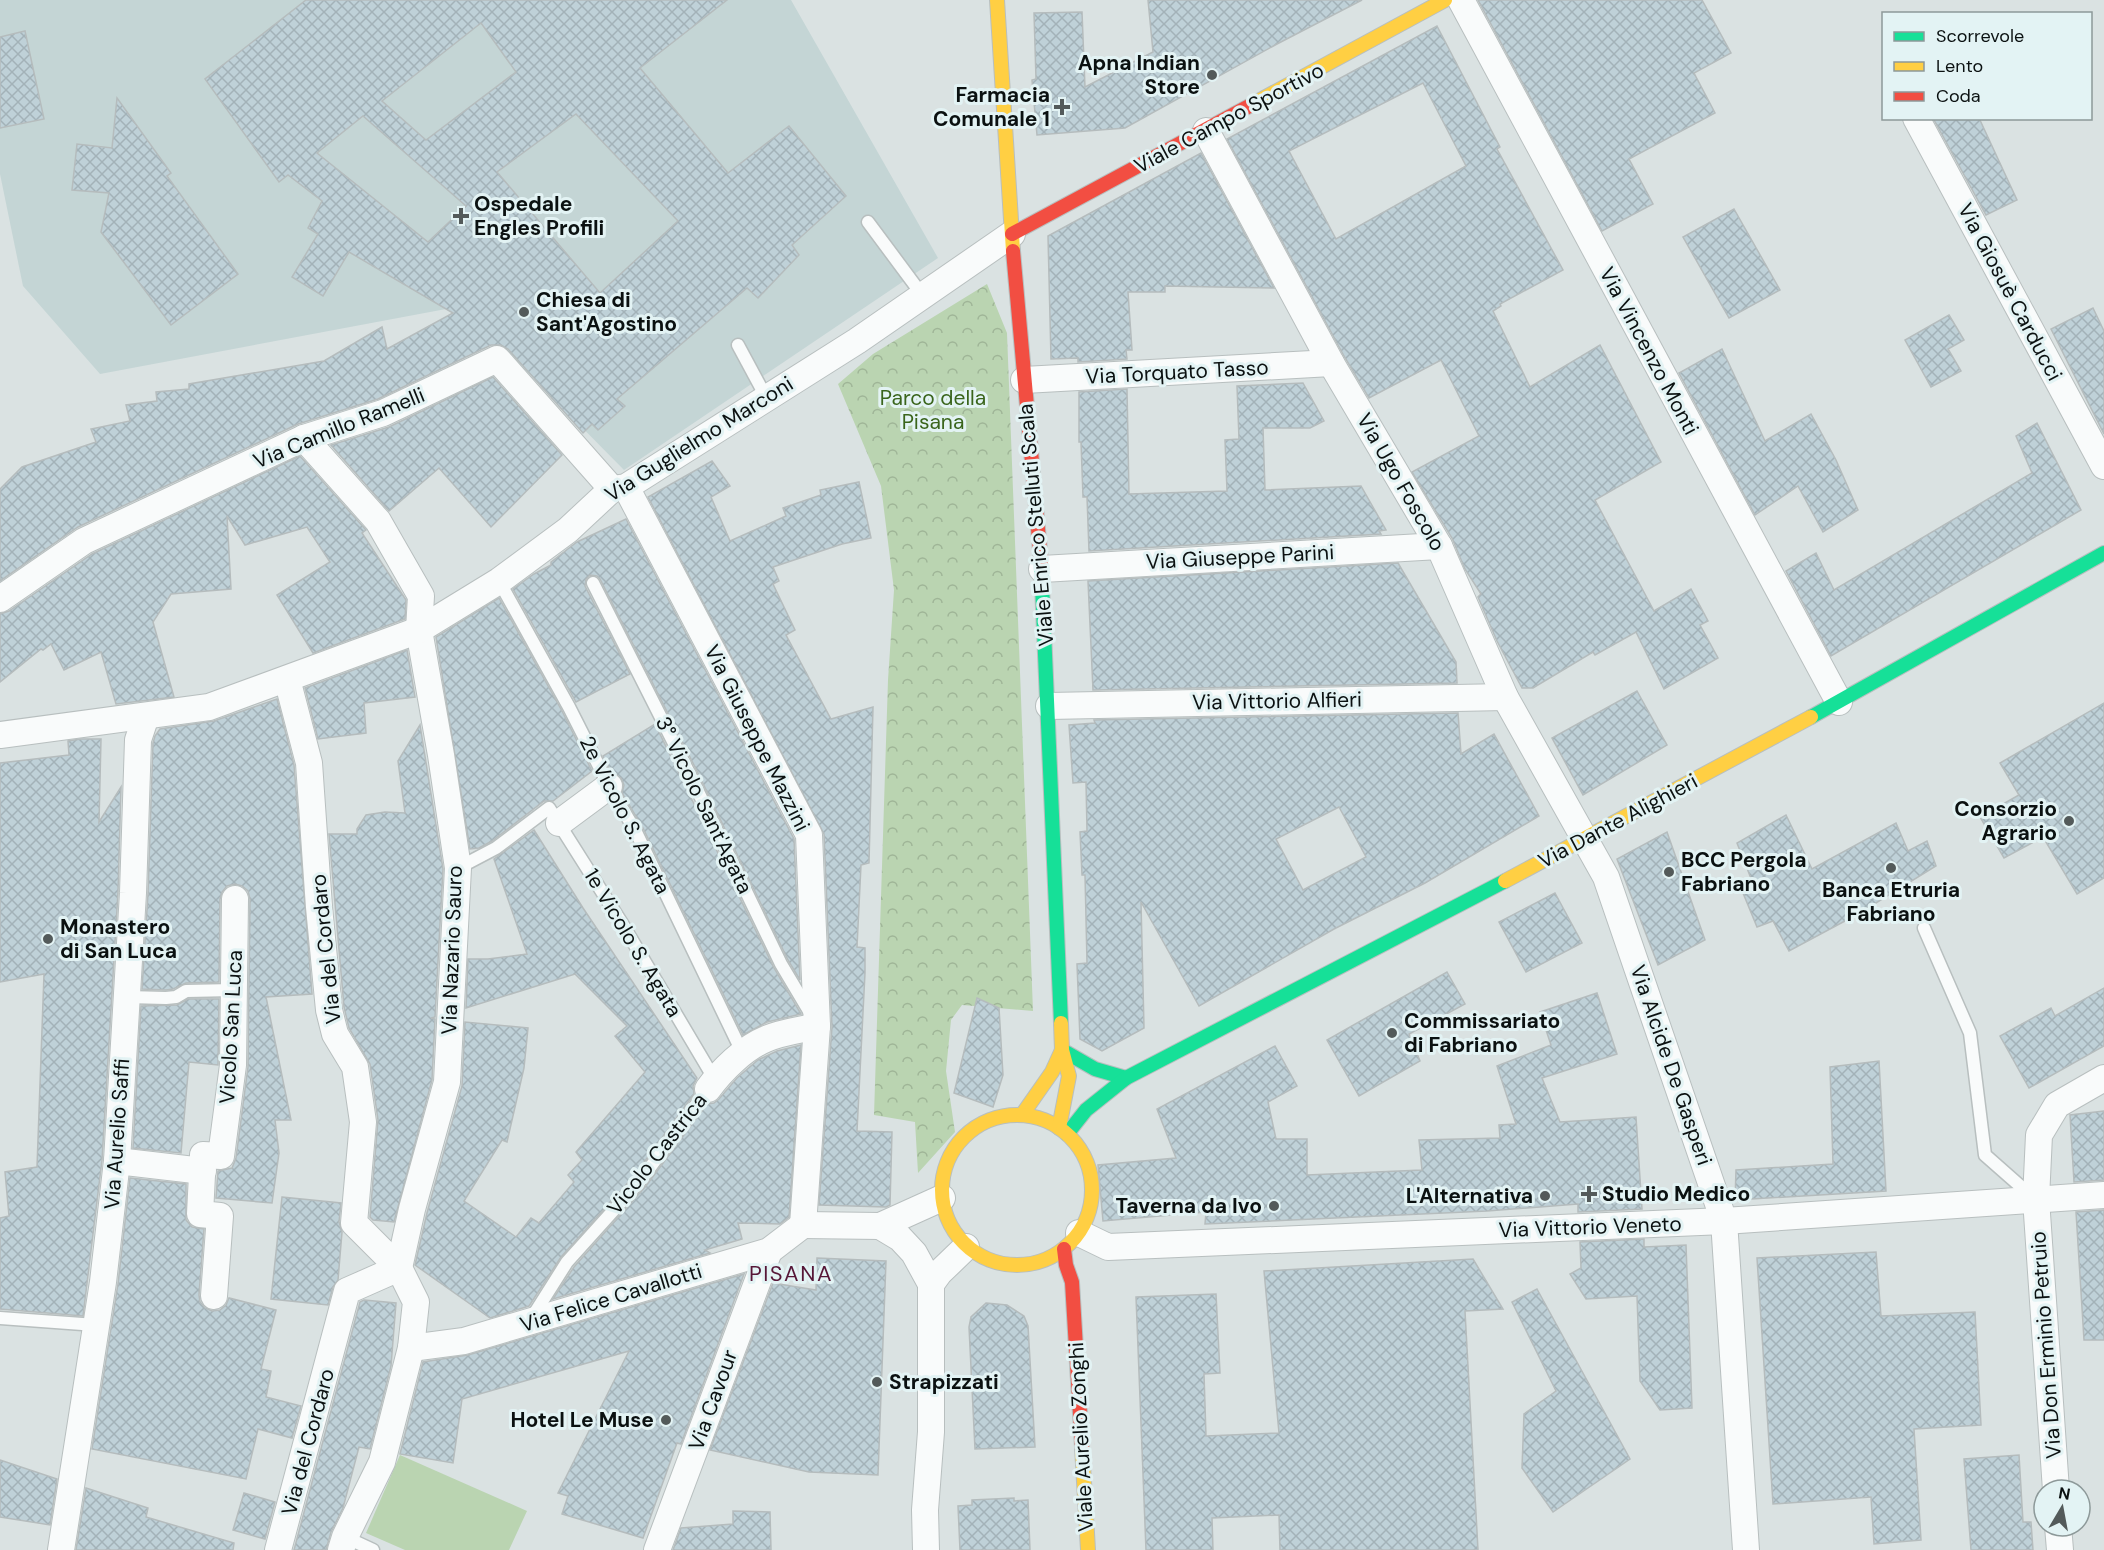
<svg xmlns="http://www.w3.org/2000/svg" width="2104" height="1550" font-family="'DM Sans',sans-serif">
	<defs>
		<pattern id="park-crowns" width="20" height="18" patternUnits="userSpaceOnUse" patternTransform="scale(1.5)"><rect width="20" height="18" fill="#bad4b1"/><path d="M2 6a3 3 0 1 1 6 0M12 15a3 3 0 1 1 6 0" fill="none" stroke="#9fb597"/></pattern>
		<pattern id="building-cross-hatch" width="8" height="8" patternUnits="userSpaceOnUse" patternTransform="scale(1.5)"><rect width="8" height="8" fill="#bfd1d8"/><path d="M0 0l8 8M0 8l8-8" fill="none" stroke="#a3b2b8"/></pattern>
	</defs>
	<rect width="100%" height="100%" fill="#dae2e2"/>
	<!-- built -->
	<polygon fill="#c4d5d5" points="0,0 791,0 938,258 624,470 462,306 100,374 23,286 0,174"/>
	<!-- park -->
	<polygon fill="url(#park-crowns)" points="987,284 1007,333 1033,1011 962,1005 951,1020 946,1071 955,1132 918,1173 915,1122 874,1115 888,680 894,590 881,486 838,384 873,354"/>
	<!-- garden -->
	<polygon fill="#bad4b1" points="400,1455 527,1511 509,1550 405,1550 366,1533"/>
	<!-- building -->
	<g fill="url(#building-cross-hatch)" stroke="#b5bcbd" stroke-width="1.5" fill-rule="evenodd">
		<path d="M306,0H727L640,68L728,173L789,126L846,196L792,245L799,255L758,298L747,288L617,399L625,406L598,430L592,424L583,433L508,349L501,345H491L378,399L298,424L78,527L0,581V489L22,467L96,442L91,429L130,421L126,405L157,401L156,392L189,389V384L324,361L382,327L387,349L453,313L349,252L323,296L292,277L318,234L308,228L322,201L288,175L279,182L205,79ZM481,23L516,72L426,140L382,101ZM576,114L678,221L600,293L497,172ZM363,116L466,206L428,242L317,153Z"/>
		<polygon points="1148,0 1362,0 1277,44 1125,128 1037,135 1032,80 1036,79 1034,13 1082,12 1085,87 1153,52"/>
		<polygon points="1478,0 1702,0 1731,53 1694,73 1715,113 1629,159 1653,204 1602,231"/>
		<path d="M1437,26L1500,147L1497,149L1563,270L1500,304L1501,306L1493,311L1530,387L1600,345L1661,462L1595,500L1654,611L1691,589L1708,621L1700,625L1718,658L1664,689L1636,632L1595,655L1593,652L1533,688H1522L1497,641L1478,597L1481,594L1465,569L1452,538L1412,472L1479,436L1441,360L1369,398L1344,356L1227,139ZM1423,83L1466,166L1336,239L1289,151Z"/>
		<polygon points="25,31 44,119 0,128 0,37"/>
		<polygon points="117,98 171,173 167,176 238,274 171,325 101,232 109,193 72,190 77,144 112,148"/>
		<polygon points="1933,118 1979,118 2017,200 1986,215"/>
		<polygon points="1201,153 1274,288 1165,286 1165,292 1128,292 1132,350 1126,350 1127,359 1078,362 1078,358 1051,359 1048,236"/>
		<polygon points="1734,209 1780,290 1729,318 1683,237"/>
		<polygon points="2093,308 2104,331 2104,434 2051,329"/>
		<polygon points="1949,315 1964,340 1948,349 1961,371 1931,387 1905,340"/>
		<polygon points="1722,349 1765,441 1811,414 1836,460 1858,510 1823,532 1798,486 1755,515 1679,373"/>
		<polygon points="493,377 562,455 491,527 439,468 389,511 331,445 389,427"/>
		<polygon points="1303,383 1324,421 1310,428 1263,428 1265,490 1361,486 1386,530 1379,531 1381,534 1089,551 1087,497 1083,497 1081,442 1079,442 1079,392 1127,389 1129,494 1227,491 1225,440 1239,439 1237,386"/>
		<polygon points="2037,423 2081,510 1831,656 1786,571 1816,553 1834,590 2032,473 2016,436"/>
		<polygon points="300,456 366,530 362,533 406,600 405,619 313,653 277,595 330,562 307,527 245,545 227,516 231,589 171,594 153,622 174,697 116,704 101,652 64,670 51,644 43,650 41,649 0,682 0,614 9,611 92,554"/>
		<polygon points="712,461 730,486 711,497 730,541 786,516 783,508 821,495 820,490 859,482 871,538 842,544 773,567 779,581 773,584 795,630 786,635 831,719 873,707 869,863 861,865 857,947 865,948 865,973 857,1131 892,1132 890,1205 886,1207 819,1205 832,1027 824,834 648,497"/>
		<polygon points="626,519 794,839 800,980 788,960 698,773 600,579 597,576 590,575 586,579 585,586 630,674 576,702 513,589 534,574 551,565 551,562 577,542"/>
		<polygon points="1398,563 1456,662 1457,683 1093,690 1088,581"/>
		<polygon points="499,598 562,711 592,771 553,801 544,801 492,841 479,848 470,849 436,637"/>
		<polygon points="407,650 415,697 364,703 366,733 318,739 305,688"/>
		<polygon points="1637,691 1667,745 1583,795 1552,738"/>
		<polygon points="277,699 294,765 312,994 266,997 291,1120 275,1120 279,1153 272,1203 216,1198 218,1171 232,1168 236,1158 248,1067 250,899 248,891 242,886 235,884 227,886 222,892 220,899 219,982 186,983 173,989 166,990 142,989 148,894 153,743 155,736 160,729 214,721"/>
		<polygon points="2104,703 2104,878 2077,894 2043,837 2004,858 1980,817 2019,795 2000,763"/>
		<path d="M1458,713L1461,754L1494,734L1539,816L1425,883L1334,929L1199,1006L1141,902L1144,1028L1102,1051L1080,1039L1077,964L1087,963L1085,875H1082L1080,832L1087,831L1086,782L1073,783L1069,725L1095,723L1094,720ZM1339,807L1366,857L1303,890L1276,839Z"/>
		<polygon points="655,724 774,968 801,1014 767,1022 743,1035 643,828 622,793 624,785 621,778 611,772 603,756"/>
		<polygon points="420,725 443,869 435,1017 431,1018 435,1019 432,1080 394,1222 373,1220 370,1217 378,1120 370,1064 349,1028 344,1007 329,834 357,834 357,829 366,815 385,812 405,813 398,761"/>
		<polygon points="81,739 101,739 99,822 121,787 118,892 102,1160 83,1316 0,1309 0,1218 9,1216 5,1172 37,1167 44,974 0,982 0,763 69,755 68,741"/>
		<polygon points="1786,815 1812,869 1896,823 1908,851 1927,841 1936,866 1858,914 1789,951 1773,921 1757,927 1743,893 1754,886 1737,843"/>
		<polygon points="534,830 583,908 697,1078 693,1086 694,1094 634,1176 561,1257 529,1306 490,1318 415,1265 427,1213 462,1086 465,1022 528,1028 524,1068 507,1142 502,1140 464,1201 516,1237 531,1218 539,1223 574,1182 568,1175 582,1160 576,1152 645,1072 615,1036 627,1026 575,974 466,1008 468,959 488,959 527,954 494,859"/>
		<polygon points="1667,832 1705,940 1658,965 1617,859"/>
		<polygon points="1555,893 1582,943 1526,972 1499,922"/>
		<polygon points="1447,972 1465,1004 1409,1034 1420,1061 1359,1096 1327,1040"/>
		<polygon points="2104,988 2104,1046 2029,1088 2000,1036 2051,1008 2055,1016"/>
		<polygon points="1597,993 1617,1054 1542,1078 1560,1122 1636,1117 1642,1209 1578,1212 1578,1204 1487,1211 1205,1224 1206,1212 1103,1221 1098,1165 1176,1158 1157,1109 1275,1046 1297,1086 1268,1102 1276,1139 1307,1139 1307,1175 1422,1170 1419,1140 1500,1138 1499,1125 1516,1124 1497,1066 1551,1045 1540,1012"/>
		<polygon points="977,998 999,1008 1003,1075 993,1107 954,1093"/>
		<polygon points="188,999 219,999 218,1065 189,1062 181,1153 133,1148 141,1006 177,1005"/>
		<polygon points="801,1045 789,1217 780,1224 738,1223 742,1239 705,1250 710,1253 553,1299 574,1267 646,1186 707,1104 714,1103 719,1099 737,1078 758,1060 777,1051"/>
		<polygon points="1879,1061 1886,1191 1735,1200 1736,1170 1833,1164 1830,1067"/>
		<polygon points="2104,1111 2104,1180 2074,1182 2070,1115"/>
		<polygon points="130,1178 186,1184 186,1220 192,1227 204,1229 199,1295 200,1302 205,1308 212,1311 220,1310 226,1305 229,1298 276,1310 261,1369 271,1371 266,1397 301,1406 292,1438 258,1429 246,1479 92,1449 118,1284"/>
		<polygon points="282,1197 341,1203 339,1222 342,1232 338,1280 333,1287 328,1305 271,1299"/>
		<polygon points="2104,1210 2104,1340 2084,1340 2076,1212"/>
		<polygon points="1644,1239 1644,1247 1686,1245 1692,1408 1660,1410 1640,1381 1637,1296 1586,1299 1570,1274 1581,1268 1580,1242"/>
		<polygon points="1876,1252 1881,1316 1975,1312 1981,1425 1914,1429 1921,1540 1874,1544 1871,1497 1773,1504 1757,1258"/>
		<polygon points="817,1258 886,1261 878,1475 809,1472 710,1450 773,1283 816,1290"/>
		<polygon points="1473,1259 1503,1309 1465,1311 1478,1550 1280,1550 1279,1515 1212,1518 1213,1550 1146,1550 1136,1297 1216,1294 1220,1373 1204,1374 1206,1436 1279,1433 1264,1271"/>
		<polygon points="744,1274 681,1444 677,1443 643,1538 562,1514 568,1496 558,1493 629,1351 462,1399 453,1463 400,1454 423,1362 468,1355"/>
		<polygon points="1537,1289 1630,1459 1553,1512 1522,1468 1524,1414 1556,1391 1512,1302"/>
		<polygon points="364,1300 396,1303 391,1366 370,1449 359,1447 343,1508 331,1532 326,1550 294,1550 360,1302"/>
		<polygon points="986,1303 1007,1305 1024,1316 1028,1326 1035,1447 975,1449 969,1327 971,1317"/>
		<polygon points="2019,1455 2023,1522 2031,1522 2033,1550 1971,1550 1964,1459"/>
		<polygon points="0,1460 57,1479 50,1525 0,1517"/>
		<polygon points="86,1488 148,1508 146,1517 234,1543 233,1550 76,1550"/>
		<polygon points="244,1493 275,1502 265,1539 233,1530"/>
		<polygon points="1014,1498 1014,1501 1028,1500 1030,1550 960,1550 958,1506 972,1505 972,1500"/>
		<polygon points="733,1511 770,1512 771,1550 673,1550 681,1528 733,1524"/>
	</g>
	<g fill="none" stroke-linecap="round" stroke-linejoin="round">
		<defs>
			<g id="lane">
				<polyline points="868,222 923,296"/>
				<polyline points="738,345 766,397"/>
				<polyline points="499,581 569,707 609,786 636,832 743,1054"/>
				<polyline points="593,583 691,777 781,964 812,1016"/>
				<polyline points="458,868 496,848 549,808 623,925 715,1080"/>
				<polyline points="1924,928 1970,1033 1985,1155 2035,1199"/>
				<polyline points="127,997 166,998 176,997 186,991 234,990"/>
				<polyline points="0,1318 96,1325"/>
				<polyline points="531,1319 567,1262 640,1181 708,1089"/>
				<polyline points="345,1537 373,1550"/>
			</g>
			<g id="street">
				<polyline points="1461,0 1839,702"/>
				<polyline points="1916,118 2104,466"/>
				<polyline points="1206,131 1331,363 1439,546 1505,697 1606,877 1724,1221 1746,1550"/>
				<polyline points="1024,380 1331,363"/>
				<polyline points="304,438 378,521 421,596 419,630 441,755 458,868 447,1082 412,1209 399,1268"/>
				<polyline points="626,487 809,835 817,1026 803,1225"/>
				<polyline points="1042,569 1439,546"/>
				<polyline points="0,599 84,541 304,438 383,413 497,359 612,489"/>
				<polyline points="287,679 309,763 319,907 329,1010 335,1034 355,1067 363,1122 354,1223 399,1268 416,1302 411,1348 382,1462 345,1537 341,1550"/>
				<polyline points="1049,706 1505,697"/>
				<polyline points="0,735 209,707 419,630 499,581 568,530 612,489 626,487 857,341 1012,234"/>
				<polyline points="559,823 609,786"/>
				<path d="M708,1089C722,1070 744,1048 766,1039C781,1032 801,1030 817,1026"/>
				<polyline points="117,1161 203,1171"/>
				<polyline points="803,1225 880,1226 942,1198"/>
				<polyline points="880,1226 900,1238 914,1253 931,1284 931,1432 925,1510 926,1550"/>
				<polyline points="1079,1233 1108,1247 1724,1221 2104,1195"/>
				<polyline points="931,1284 939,1273 966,1247"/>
				<polyline points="214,1296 220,1216 200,1214 203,1155 221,1156 233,1065 235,899"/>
				<polyline points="411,1348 464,1341 769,1251 803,1225"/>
				<polyline points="2056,1490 2036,1199 2039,1135 2057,1105 2104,1078"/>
				<polyline points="2058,1526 2060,1550"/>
				<polyline points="61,1550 103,1282 117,1161 133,893 138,740 146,716"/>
				<polyline points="278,1550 347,1291 399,1268"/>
				<polyline points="657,1550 769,1251"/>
			</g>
			<g id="fast">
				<polyline points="1041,562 1061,1023"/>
				<polyline points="1811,717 2104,553"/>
				<polyline points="1062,1050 1095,1069 1126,1078"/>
				<polyline points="1067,1134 1086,1110 1126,1078 1505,881"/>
			</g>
			<g id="slow">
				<polyline points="997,0 1013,251"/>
				<polyline points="1253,104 1445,0"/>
				<polyline points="1505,881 1811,717"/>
				<polyline points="1022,1115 1052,1072 1062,1050"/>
				<circle cx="1017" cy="1190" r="75"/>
				<polyline points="1059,1128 1069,1076 1062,1050 1061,1023"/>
				<polyline points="1082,1447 1088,1550"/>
			</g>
			<g id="jam">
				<polyline points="1012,234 1253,104"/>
				<polyline points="1013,251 1041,562"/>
				<polyline points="1064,1249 1066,1265 1072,1282 1082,1447"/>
			</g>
		</defs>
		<!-- lane casing -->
		<use href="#lane" stroke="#b8bfbf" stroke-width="15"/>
		<!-- street casing -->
		<use href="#street" stroke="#b8bfbf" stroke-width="28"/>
		<!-- fast casing -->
		<use href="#fast" stroke="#b8bfbf" stroke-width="16"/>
		<!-- slow casing -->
		<use href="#slow" stroke="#b8bfbf" stroke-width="16"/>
		<!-- jam casing -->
		<use href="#jam" stroke="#b8bfbf" stroke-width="16"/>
		<!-- lane -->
		<use href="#lane" stroke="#f9fbfb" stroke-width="12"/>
		<!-- street -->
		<use href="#street" stroke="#f9fbfb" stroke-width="26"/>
		<!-- fast -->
		<use href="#fast" stroke="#16e098" stroke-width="14"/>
		<!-- slow -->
		<use href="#slow" stroke="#ffcf43" stroke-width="14"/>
		<!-- jam -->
		<use href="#jam" stroke="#f24e42" stroke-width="14"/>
	</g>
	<!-- markers -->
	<g fill="#535a5a" stroke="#e3f3f4" stroke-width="2">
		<circle cx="1212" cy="75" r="6"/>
		<path d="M1059 98h6v6h6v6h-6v6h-6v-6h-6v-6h6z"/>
		<path d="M458 207h6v6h6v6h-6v6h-6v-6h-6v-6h6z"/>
		<circle cx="524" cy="312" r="6"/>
		<circle cx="2069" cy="821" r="6"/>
		<circle cx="1891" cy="868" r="6"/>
		<circle cx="1669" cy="872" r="6"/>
		<circle cx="48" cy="939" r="6"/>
		<circle cx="1392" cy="1033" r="6"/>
		<path d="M1586 1185h6v6h6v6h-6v6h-6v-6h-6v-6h6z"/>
		<circle cx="1545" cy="1196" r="6"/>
		<circle cx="1274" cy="1206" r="6"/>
		<circle cx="877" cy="1382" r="6"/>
		<circle cx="666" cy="1420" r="6"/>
	</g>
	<g text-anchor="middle" stroke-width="6" stroke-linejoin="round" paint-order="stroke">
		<!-- poi labels -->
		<g font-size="21" font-weight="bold" fill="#0b1111" stroke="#e3f3f4" text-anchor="start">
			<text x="1200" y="70" text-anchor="end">Apna Indian<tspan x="1200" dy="24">Store</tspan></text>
			<text x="1050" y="102" text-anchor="end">Farmacia<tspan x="1050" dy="24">Comunale 1</tspan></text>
			<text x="474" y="211">Ospedale<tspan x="474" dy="24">Engles Profili</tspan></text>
			<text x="536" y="307">Chiesa di<tspan x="536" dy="24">Sant'Agostino</tspan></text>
			<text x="2057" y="816" text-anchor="end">Consorzio<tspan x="2057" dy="24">Agrario</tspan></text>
			<text x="1681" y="867">BCC Pergola<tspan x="1681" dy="24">Fabriano</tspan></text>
			<text x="1891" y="897" text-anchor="middle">Banca Etruria<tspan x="1891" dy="24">Fabriano</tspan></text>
			<text x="60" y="934">Monastero<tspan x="60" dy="24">di San Luca</tspan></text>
			<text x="1404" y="1028">Commissariato<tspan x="1404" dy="24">di Fabriano</tspan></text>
			<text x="1602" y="1201">Studio Medico</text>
			<text x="1533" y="1203" text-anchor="end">L'Alternativa</text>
			<text x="1262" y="1213" text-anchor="end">Taverna da Ivo</text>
			<text x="889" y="1389">Strapizzati</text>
			<text x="654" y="1427" text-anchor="end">Hotel Le Muse</text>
		</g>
		<!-- street labels -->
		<g font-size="21" fill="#0b1111" stroke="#e3f3f4">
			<text transform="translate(1229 118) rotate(-28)" y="7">Viale Campo Sportivo</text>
			<text transform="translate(2010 292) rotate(62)" y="7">Via Giosuè Carducci</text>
			<text transform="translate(1649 351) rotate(62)" y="7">Via Vincenzo Monti</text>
			<text transform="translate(1177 372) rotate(-3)" y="7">Via Torquato Tasso</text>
			<text transform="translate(339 428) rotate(-22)" y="7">Via Camillo Ramelli</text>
			<text transform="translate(699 439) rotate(-32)" y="7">Via Guglielmo Marconi</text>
			<text transform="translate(1401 482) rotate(60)" y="7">Via Ugo Foscolo</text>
			<text transform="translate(1036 525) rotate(-95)" y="7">Viale Enrico Stelluti Scala</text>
			<text transform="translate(1240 557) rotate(-3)" y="7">Via Giuseppe Parini</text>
			<text transform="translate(1277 701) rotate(-1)" y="7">Via Vittorio Alfieri</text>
			<text transform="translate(757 738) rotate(63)" y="7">Via Giuseppe Mazzini</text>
			<text transform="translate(704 805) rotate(64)" y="7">3° Vicolo Sant'Agata</text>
			<text transform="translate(625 815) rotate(63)" y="7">2e Vicolo S. Agata</text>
			<text transform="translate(1618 821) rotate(-28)" y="7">Via Dante Alighieri</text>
			<text transform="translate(633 943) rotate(59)" y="7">1e Vicolo S. Agata</text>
			<text transform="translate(326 949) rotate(-96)" y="7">Via del Cordaro</text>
			<text transform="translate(452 950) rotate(-88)" y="7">Via Nazario Sauro</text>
			<text transform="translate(231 1027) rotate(-87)" y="7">Vicolo San Luca</text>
			<text transform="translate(1671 1065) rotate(71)" y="7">Via Alcide De Gasperi</text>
			<text transform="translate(117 1134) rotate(-86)" y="7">Via Aurelio Saffi</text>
			<text transform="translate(657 1154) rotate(-52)" y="7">Vicolo Castrica</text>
			<text transform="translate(1590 1227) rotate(-2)" y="7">Via Vittorio Veneto</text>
			<text transform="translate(611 1298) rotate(-17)" y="7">Via Felice Cavallotti</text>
			<text transform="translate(2046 1345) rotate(-94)" y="7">Via Don Erminio Petruio</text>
			<text transform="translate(713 1400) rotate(-70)" y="7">Via Cavour</text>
			<text transform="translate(1081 1437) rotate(-93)" y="7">Viale Aurelio Zonghi</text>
			<text transform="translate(308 1442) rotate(-75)" y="7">Via del Cordaro</text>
		</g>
		<!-- park labels -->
		<g font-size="21" fill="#3a651c" stroke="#e3f3f4">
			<text x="933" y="405">Parco della<tspan x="933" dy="24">Pisana</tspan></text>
		</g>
		<!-- neighbourhood labels -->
		<g font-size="22" letter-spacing="1.5" fill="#561637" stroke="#e3f3f4">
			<text x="791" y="1281">PISANA</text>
		</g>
	</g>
	<!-- legend -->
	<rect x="1882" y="12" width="210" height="108" fill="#e3f3f4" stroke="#8d9999" stroke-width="1.5"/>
	<rect x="1894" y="32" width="30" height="9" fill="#16e098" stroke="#8d9999" stroke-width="1.5"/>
	<text x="1936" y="42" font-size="18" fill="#0b1111">Scorrevole</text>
	<rect x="1894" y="62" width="30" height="9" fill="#ffcf43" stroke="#8d9999" stroke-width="1.5"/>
	<text x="1936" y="72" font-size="18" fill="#0b1111">Lento</text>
	<rect x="1894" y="92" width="30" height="9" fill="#f24e42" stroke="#8d9999" stroke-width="1.5"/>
	<text x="1936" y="102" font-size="18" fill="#0b1111">Coda</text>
	<!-- north arrow -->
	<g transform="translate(2062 1508) rotate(10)"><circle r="28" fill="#e3f3f4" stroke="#8d9999" stroke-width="1.5"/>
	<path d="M0-4.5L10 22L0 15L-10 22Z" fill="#535a5a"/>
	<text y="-9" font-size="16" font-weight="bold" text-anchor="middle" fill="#0b1111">N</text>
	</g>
</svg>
